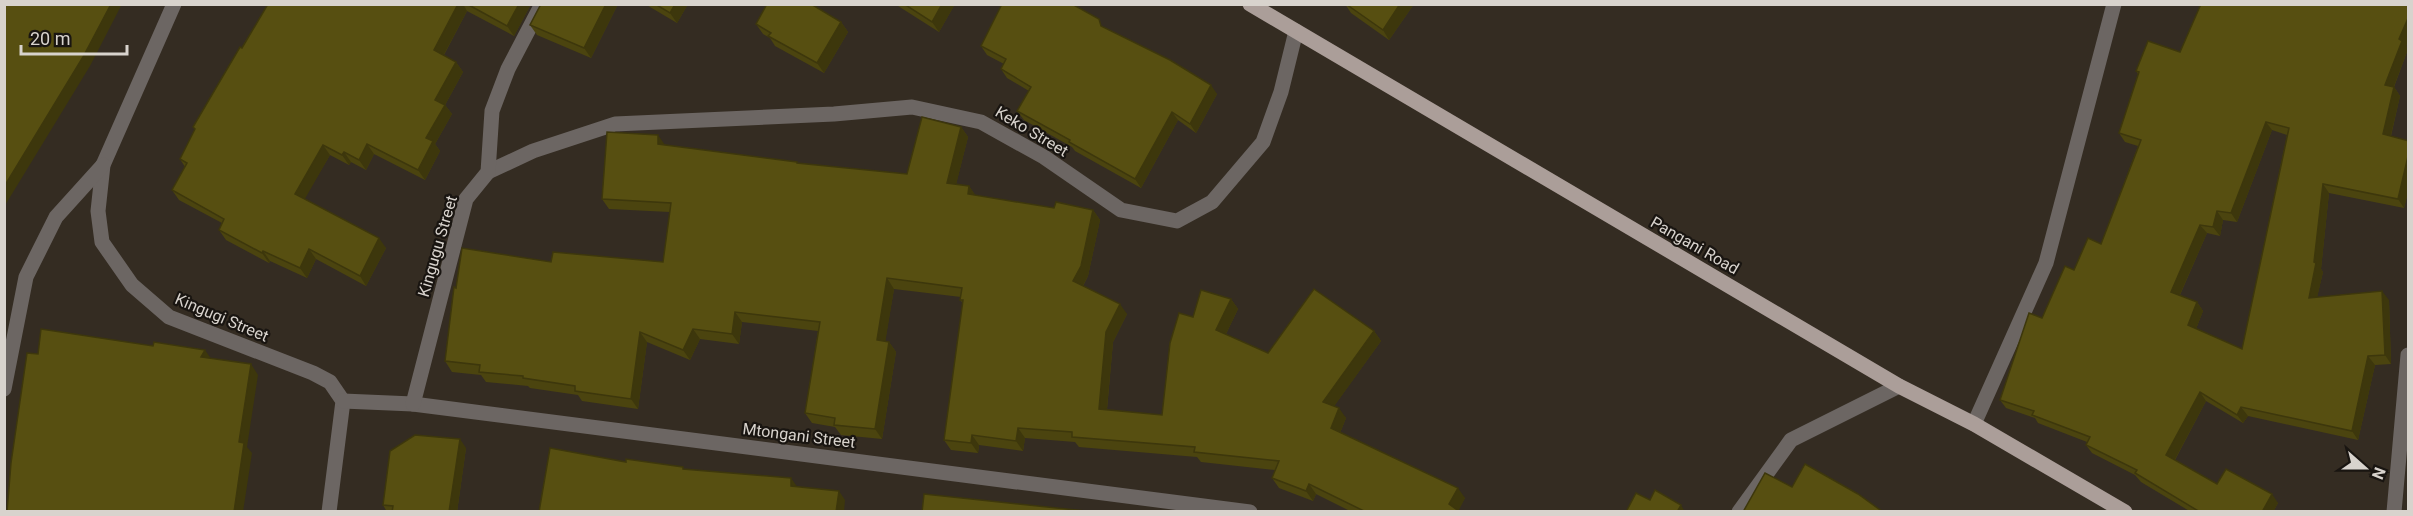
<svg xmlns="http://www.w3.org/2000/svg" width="2413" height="516" font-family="Roboto,sans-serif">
	<rect width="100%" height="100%" fill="#342c22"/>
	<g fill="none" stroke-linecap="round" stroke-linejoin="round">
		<!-- minor -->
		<g stroke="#6c6663" stroke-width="15">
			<polyline points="174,4 103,165 98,211 102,242 132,285 169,317 313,373 330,382 343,401 329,512"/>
			<polyline points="488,172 533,151 615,124 834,114 912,107 981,122 1044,157 1121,210 1177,221 1212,202 1263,142 1281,92 1296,31"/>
			<polyline points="4,389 26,277 56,217 103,165"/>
			<polyline points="343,401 413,404 1250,512"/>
			<polyline points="413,404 466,199 488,172 492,111 508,69 542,4"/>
			<polyline points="1974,424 2046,263 2114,4"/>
			<polyline points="1739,512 1791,440 1899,386"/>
			<polyline points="2394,512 2408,355"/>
		</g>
		<!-- major -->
		<polyline stroke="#ab9e99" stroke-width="15" points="1250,4 1899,386 1974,424 2125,512"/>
	</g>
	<!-- wall -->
	<g fill="#4b440f" fill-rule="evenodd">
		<polygon points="268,4 531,4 514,36 467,11 444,55 456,62 463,72 445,105 452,114 435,144 440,151 425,180 374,154 366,170 351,162 349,165 330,155 304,199 386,248 366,286 316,259 307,278 270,261 269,263 226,240 219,230 222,223 179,200 172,190 185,167 180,159 195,130 193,127"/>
		<polygon points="618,4 591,58 537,35 530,25"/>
		<polygon points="645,4 688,4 677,23"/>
		<polygon points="895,4 955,4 939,32"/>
		<polygon points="1345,4 1414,4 1389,40 1351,13"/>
		<path d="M2409,4V40L2406,46L2408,49L2394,87L2400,96L2391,136L2409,141V188L2404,208L2329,193L2321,269L2323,272L2317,297L2389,300L2391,364L2375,365L2358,440L2248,416L2243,423L2206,401L2175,460L2217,484L2278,503L2273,512H2191L2141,482L2135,475L2092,453L2086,445L2087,442L2038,423L2035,418L2006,408L2000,400L2042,318L2074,270L2101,244L2138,146L2125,142L2119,133L2138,74L2136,71L2180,52ZM2272,130L2287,135L2242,349L2196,329L2203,311L2197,302L2180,295L2207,233L2220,236L2223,220L2237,222Z"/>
		<polygon points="841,22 848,32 824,73 775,46 770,38 763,34 756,24"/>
		<polygon points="1105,28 1217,94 1196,133 1178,120 1141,188 1075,151 1072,147 1024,120 1017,111 1029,91 1007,78 1001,69 1004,64 987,55 981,46"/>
		<polygon points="961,127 968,137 956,184 969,186 975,195 1054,208 1093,210 1100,220 1088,276 1083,286 1127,314 1113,342 1107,410 1162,415 1193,317 1231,299 1238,309 1226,334 1268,353 1374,331 1381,341 1334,406 1346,418 1340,433 1465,498 1458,510 1460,512 1352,512 1316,494 1313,501 1279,488 1272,478 1275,470 1201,462 1197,457 1079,447 1075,442 1025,438 1023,451 979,445 978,453 951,450 944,440 963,303 960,300 961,297 894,289 885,341 889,342 896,352 882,439 841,435 835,427 812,423 805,413 818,331 742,322 739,344 700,339 690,360 647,342 638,409 582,401 578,395 530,388 528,386 486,382 481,375 452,372 445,361 456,288 551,262 663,262 670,212 609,209 602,199 798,164 907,174"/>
		<polygon points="466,448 457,512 387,512 383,505"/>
	</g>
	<!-- shaded-wall -->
	<g fill="#3d370c">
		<polygon points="111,4 122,4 90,66 4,207 4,187"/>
		<polygon points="458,4 463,4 467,11 441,60 434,50"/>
		<polygon points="519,4 531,4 514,36 507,26"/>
		<polygon points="606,4 618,4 591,58 584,48"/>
		<polygon points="675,4 688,4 677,23 670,13"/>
		<polygon points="942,4 955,4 939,32 932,22"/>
		<polygon points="1400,4 1414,4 1389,40 1383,30"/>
		<polygon points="2409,16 2409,40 2406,46 2408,49 2391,94 2385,85 2399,39"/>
		<polygon points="841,22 848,32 824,73 817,63"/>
		<polygon points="456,62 463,72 445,105 452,114 435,144 440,151 425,180 418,170 435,100"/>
		<polygon points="1211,85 1217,94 1196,133 1190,124"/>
		<polygon points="2394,87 2400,96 2389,143 2383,134"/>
		<polygon points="1172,112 1178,120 1141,188 1135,179"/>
		<polygon points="2266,122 2272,130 2237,222 2231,213"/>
		<polygon points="961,127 968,137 954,193 947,183"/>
		<polygon points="658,135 665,145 658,144"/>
		<polygon points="367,144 374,154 366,170 359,160"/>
		<polygon points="323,145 330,155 302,204 295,194"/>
		<polygon points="344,152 351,162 349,165 342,155"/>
		<polygon points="2409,152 2409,188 2404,208 2398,199"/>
		<polygon points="2323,184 2329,193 2321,269 2323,272 2315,307 2309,298"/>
		<polygon points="969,186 976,196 968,194"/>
		<polygon points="1093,210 1100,220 1088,276 1080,291 1073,281"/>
		<polygon points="2217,211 2223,220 2220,236 2213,227"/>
		<polygon points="2200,225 2207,233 2177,301 2171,292"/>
		<polygon points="379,238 386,248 366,286 360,276"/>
		<polygon points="309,249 316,259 307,278 300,268"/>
		<polygon points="263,251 270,261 269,263 262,253"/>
		<polygon points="887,278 894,289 884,350 877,340"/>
		<polygon points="2382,291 2389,300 2391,364 2385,355"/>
		<polygon points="1231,299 1238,309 1223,340 1216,330"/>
		<polygon points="2197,302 2203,311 2194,334 2188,325"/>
		<polygon points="1120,304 1127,314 1113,342 1106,419 1099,409 1106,332"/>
		<polygon points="735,312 742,322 739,344 732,334"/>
		<polygon points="693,329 700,339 690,360 683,350"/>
		<polygon points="1374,331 1381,341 1330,412 1323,402"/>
		<polygon points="640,332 647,342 638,409 631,399"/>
		<polygon points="889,342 896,352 882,439 875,429"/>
		<polygon points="205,350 212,360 201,357"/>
		<polygon points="2368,356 2375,365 2358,440 2352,431"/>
		<polygon points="251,364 258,375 247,447 252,453 243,512 234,512 239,442"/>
		<polygon points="2200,392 2206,401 2173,463 2166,455"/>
		<polygon points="2241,407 2248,416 2243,423 2237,415"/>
		<polygon points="1339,408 1346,418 1338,438 1331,428"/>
		<polygon points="1018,428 1025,438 1023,451 1016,441"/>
		<polygon points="972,435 979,445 978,453 971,443"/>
		<polygon points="460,439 466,448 457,512 449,512"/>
		<polygon points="791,478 798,488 791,486"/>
		<polygon points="1309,484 1316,494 1313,501 1306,491"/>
		<polygon points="1458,488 1465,498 1458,512 1449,504"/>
		<polygon points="839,491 845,500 844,512 836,512"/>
		<polygon points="2272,494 2278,503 2273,512 2262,512"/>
		<polygon points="1681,505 1685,512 1677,512"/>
	</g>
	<!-- building -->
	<g fill="#574f11" stroke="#3d370c" stroke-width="1.5" fill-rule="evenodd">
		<polygon points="4,4 111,4 83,57 4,187"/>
		<polygon points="268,4 458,4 434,50 456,62 435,100 445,105 426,138 433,141 418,170 367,144 359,160 344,152 342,155 323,145 295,194 379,238 360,276 309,249 300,268 263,251 262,253 219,230 224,219 172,190 187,163 180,159 195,129 193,127 240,47 242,48"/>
		<polygon points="467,4 519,4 507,26"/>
		<polygon points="541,4 606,4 584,48 530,25"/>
		<polygon points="655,4 675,4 670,13"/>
		<polygon points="767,4 811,4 841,22 817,63 768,36 771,33 756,24"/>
		<polygon points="904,4 942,4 932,22"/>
		<polygon points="1002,4 1072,4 1099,19 1101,26 1170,60 1211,85 1190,124 1172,112 1135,179 1069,142 1070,140 1017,111 1031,87 1001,69 1006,59 981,46"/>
		<polygon points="1346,4 1400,4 1383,30"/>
		<path d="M2201,4H2409V16L2399,39L2402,41L2385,85L2394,87L2383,134L2409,141V152L2398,199L2323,184L2314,262L2316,263L2309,298L2382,291L2385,355L2368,356L2352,431L2241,407L2237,415L2200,392L2166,455L2217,484L2226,469L2272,494L2262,512H2200L2135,473L2137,470L2086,445L2090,437L2032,415L2034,411L2000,400L2029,313L2042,318L2065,266L2074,270L2088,238L2101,244L2141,140L2119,133L2139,72L2136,71L2148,41L2180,52ZM2266,122L2289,128L2242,349L2188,325L2197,302L2171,292L2200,225L2213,227L2217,211L2231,213Z"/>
		<polygon points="922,117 961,127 947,183 969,186 968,194 1054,208 1056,202 1093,210 1081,266 1073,281 1120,304 1106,332 1099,409 1162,415 1170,343 1179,313 1193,317 1201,290 1231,299 1216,330 1268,353 1314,289 1374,331 1323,402 1339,408 1331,428 1458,488 1449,504 1460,512 1366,512 1309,484 1306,491 1272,478 1279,461 1194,452 1195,447 1072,437 1072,432 1018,428 1016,441 972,435 971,443 944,440 963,300 960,300 962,288 887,278 877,340 889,342 875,429 834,425 835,418 805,413 820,322 735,312 732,334 693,329 683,350 640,332 631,399 575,391 575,386 523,378 523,376 479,372 480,365 445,361 454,287 456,288 462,248 551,262 553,252 663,262 671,203 602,199 607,132 658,135 658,144 797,162 797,163 907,174"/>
		<polygon points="41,329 153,346 154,342 205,350 201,357 251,364 239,442 244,443 234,512 7,512 11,463 27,353 38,354"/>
		<polygon points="415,435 460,439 449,512 392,512 393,506 383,505 390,451"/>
		<polygon points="550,448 626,462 626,459 683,467 683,469 791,478 791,486 839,491 836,512 539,512"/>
		<polygon points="1805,464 1858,494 1883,512 1743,512 1765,473 1792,487"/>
		<polygon points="1655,490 1681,505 1677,512 1626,512 1636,493 1650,500"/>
		<polygon points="924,494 1095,512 922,512"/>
	</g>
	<g text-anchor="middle" stroke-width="4.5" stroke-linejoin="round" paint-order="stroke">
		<!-- street labels -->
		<g font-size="16" fill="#d8d3cd" stroke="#191511">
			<text transform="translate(1032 131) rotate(31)" y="6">Keko Street</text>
			<text transform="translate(1695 245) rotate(30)" y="6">Pangani Road</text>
			<text transform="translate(437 246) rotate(-74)" y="6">Kingugu Street</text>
			<text transform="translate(222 317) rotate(23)" y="6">Kingugi Street</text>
			<text transform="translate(799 435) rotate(7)" y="6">Mtongani Street</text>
		</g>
	</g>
	<!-- border -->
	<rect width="2413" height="516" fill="none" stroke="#d8d3cd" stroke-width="12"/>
	<!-- north arrow -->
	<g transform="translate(2365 468) rotate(111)" stroke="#191511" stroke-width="4.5" paint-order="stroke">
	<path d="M0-4.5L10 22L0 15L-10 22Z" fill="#d8d3cd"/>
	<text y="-9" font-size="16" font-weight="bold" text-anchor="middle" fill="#d8d3cd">N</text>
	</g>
	<!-- scale -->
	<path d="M21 45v9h106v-9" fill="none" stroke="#d8d3cd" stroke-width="3"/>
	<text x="30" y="45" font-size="18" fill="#d8d3cd" stroke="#191511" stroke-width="4.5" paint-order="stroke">20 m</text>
</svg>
